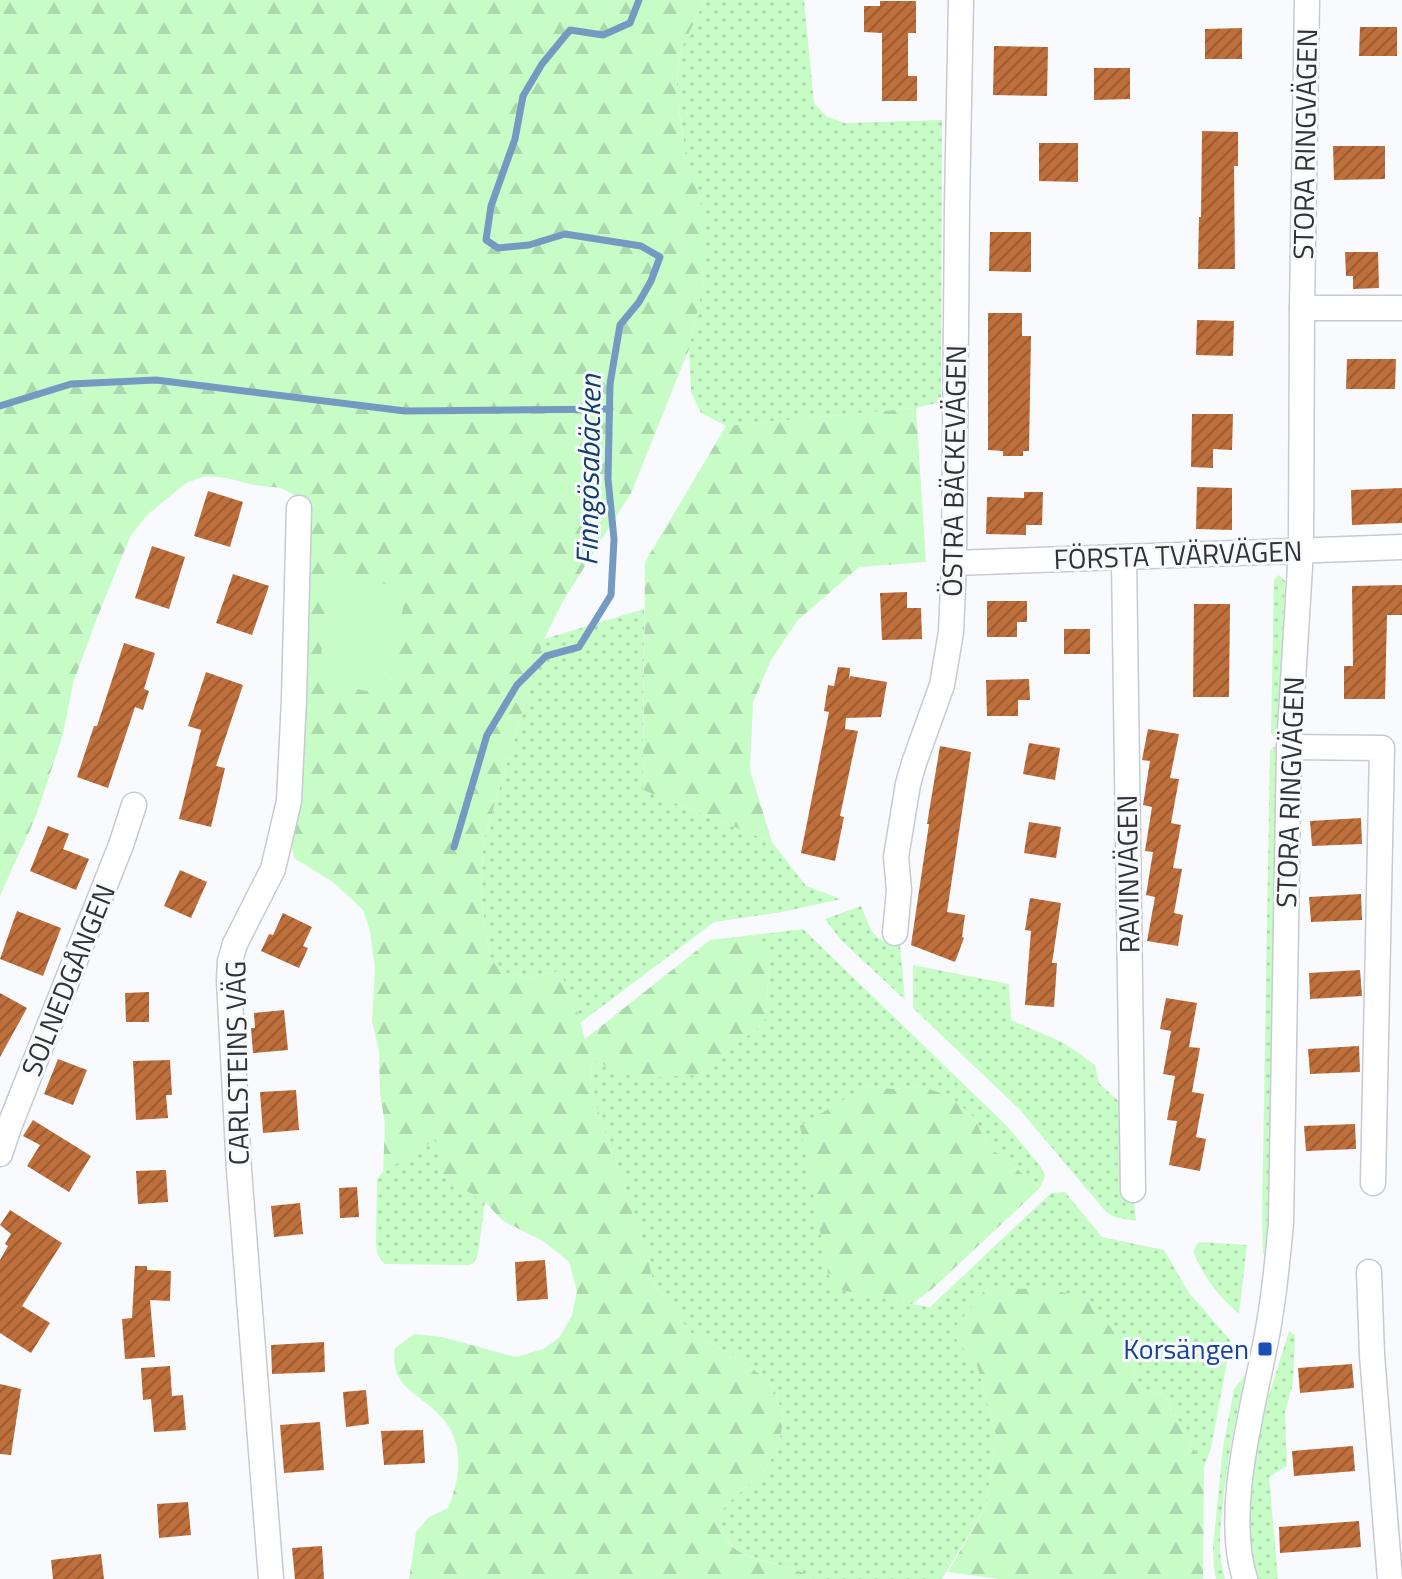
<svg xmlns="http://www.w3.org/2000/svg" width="1402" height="1579" font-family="'Titillium Web',sans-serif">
	<defs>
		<pattern id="grass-dots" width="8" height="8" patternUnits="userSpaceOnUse" patternTransform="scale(2)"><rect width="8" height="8" fill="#c7fcc7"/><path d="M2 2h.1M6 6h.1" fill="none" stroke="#abd8ac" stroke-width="1.8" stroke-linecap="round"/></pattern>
		<pattern id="forest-firs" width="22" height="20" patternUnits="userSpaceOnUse" patternTransform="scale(2)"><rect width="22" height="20" fill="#c7fcc7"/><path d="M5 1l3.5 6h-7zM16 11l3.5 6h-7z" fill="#abd8ac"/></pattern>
		<pattern id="building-hatch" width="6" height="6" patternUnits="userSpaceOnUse" patternTransform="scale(2)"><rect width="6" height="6" fill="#be6f3b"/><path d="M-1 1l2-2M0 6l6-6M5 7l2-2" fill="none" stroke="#9b5c32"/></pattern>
	</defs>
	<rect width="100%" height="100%" fill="#f9fafe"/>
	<!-- grass -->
	<g fill="url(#grass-dots)">
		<polygon points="705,0 804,0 814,103 826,116 844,123 942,120 941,402 916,408 726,426 701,413 691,392 689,349 704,280 676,89 681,49"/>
		<polygon points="1279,575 1285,581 1278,734 1275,737 1271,734 1274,580"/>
		<polygon points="644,609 643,790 772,842 806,886 841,899 782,912 714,922 580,1023 560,971 529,977 500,972 490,957 481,896 483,843 544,639"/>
		<polygon points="1273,746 1278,751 1268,1259 1263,1254 1262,1217 1270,751"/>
		<path d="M861,906C872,931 871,941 900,945L905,1000L840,939L825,919Z"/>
		<path d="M803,929L1008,1127L1041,1167L1045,1176L1040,1188L987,1145L974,1117L920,1086L893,1089L866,1086L912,1304L930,1307L1051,1193L1065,1192L1102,1237L1164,1250L1189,1293L1231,1341L1211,1448L1204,1467L1164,1395L1136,1387L1133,1362L951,1332L977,1365L996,1435L986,1506L942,1579H813C789,1561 751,1566 730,1543C725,1537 720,1529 715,1522L726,1505L765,1470L778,1447L784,1418L772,1383L736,1357L692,1334L654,1285L648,1259L590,1087L591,1059L636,1078L698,1074L764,1023L770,961L753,935Z"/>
		<polygon points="913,965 1009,984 1011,1020 1064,1043 1095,1065 1099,1083 1124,1106 1136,1221 1118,1218 1107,1213 1020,1110 913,1008"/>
		<polygon points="437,1138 440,1175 485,1202 478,1254 474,1263 469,1265 384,1264 377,1253 376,1242 377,1179 383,1172"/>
		<path d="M1199,1242L1247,1245L1239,1314C1216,1294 1206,1280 1193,1251Z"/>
		<polygon points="1289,1331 1295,1335 1293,1383 1285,1412 1287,1466 1269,1477 1278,1579 1251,1579 1245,1530 1261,1421"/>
		<path d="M1248,1371C1236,1412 1229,1451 1224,1493C1221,1521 1216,1551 1225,1579H1216L1214,1569L1213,1547L1223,1447L1234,1389Z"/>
	</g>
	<!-- forest -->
	<g fill="url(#forest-firs)">
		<path d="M0,0H705L681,49L676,89L683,138L703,213L704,280L689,349L631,493L563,601L544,639L483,843L481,896L490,956L500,972L529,977L560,971L578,1014L585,1039L710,940L753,935L770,960L764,1023L698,1075L635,1078L591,1059L590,1086L648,1259L654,1285L692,1334L736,1357L772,1383L784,1418L778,1447L765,1470L726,1505L715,1522C720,1529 725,1537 730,1544C751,1566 789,1561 813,1579H409L416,1532L429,1517L448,1508C460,1479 465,1447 444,1420C422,1392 389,1391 395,1348L414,1334L442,1337L516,1357L543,1349L559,1338L572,1315L577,1291L569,1262L543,1241L503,1221L485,1202L440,1175L436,1139L383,1172L385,1124L380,1094L379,1051L372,1021L375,968L370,931L363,910L333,882L295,859L292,850L297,805L299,498L281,488L253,485L227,478L206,476L186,483L147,515L130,537L97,618L73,683L63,734L36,816L0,896Z"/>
		<polygon points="916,408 926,562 859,567 798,620 771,660 753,702 750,770 772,842 643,790 645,562 726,426"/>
		<polygon points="867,1086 893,1089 920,1086 950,1096 974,1117 987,1145 1040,1188 932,1289 912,1304 831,1288 800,1126"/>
		<polygon points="1051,1288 1095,1304 1133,1362 1136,1387 1164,1395 1204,1467 1203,1579 999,1579 948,1572 986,1506 996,1435 977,1365 951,1332 985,1290"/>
	</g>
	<!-- garden -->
	<polygon fill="#c7fcc7" points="338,577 385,584 400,592 403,608 389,680 379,690 366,691 326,682 320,665 330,586"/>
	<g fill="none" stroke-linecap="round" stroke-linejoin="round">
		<!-- stream -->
		<g stroke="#759ac1" stroke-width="7">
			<polyline points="0,406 71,384 156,380 405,411 610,409"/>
			<polyline points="454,847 487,735 517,685 546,656 579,647 611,595 614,539 608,479 610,384 620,325 639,302 651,281 660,257 641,246 565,234 529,245 498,248 486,240 491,206 515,139 523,96 542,64 570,30 603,35 630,23 639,0"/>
		</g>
	</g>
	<!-- building -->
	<g fill="url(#building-hatch)">
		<polygon points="880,1 916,1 916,33 908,33 908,76 917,76 917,101 882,101 882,33 864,32 864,6 880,6"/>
		<polygon points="1360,27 1397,27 1397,56 1359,56"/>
		<polygon points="1242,28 1242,59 1205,59 1205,29"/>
		<polygon points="994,46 1048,47 1047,96 993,95"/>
		<polygon points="1094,68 1130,68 1130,99 1094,100"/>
		<polygon points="1202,131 1238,132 1238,166 1234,166 1235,269 1198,269 1199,217 1201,217"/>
		<polygon points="1039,143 1078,143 1078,182 1039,181"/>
		<polygon points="1333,146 1385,146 1385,179 1334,180"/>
		<polygon points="990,232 1031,232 1031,272 989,271"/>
		<polygon points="1345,252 1378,252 1379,288 1353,289 1353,276 1346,276"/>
		<polygon points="988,313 1022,313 1022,336 1031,336 1029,451 1023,451 1023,456 1003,456 1003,451 988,450"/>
		<polygon points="1197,320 1234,321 1233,356 1196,355"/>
		<polygon points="1347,359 1396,359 1395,389 1346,389"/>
		<polygon points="1192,414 1233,414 1232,450 1213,449 1213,468 1191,467"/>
		<polygon points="1197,487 1232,488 1232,530 1196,529"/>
		<polygon points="1402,488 1402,523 1352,525 1351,490"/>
		<polygon points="208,491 243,502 230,547 194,536"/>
		<polygon points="1024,492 1043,492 1042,525 1026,525 1026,535 986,534 987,497 1024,498"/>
		<polygon points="152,546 185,557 169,609 135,598"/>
		<polygon points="233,574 269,586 252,635 216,623"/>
		<polygon points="1402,585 1402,615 1387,615 1385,699 1344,699 1344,666 1353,666 1352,586"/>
		<polygon points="907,592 907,608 921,608 922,639 882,640 880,593"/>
		<polygon points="987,601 1027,601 1027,622 1017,622 1017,637 987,637"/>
		<polygon points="1194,604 1230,604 1229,697 1193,697"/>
		<rect x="1064" y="629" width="26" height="25"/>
		<polygon points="124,643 155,653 144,689 149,691 143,710 135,707 108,788 77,777 94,726 97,726"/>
		<polygon points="838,667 850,668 849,681 850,676 887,682 881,717 846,718 845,729 858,731 840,816 844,817 835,861 801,853 829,712 824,711 828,685 834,686"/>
		<polygon points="206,672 243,685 216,766 225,768 211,827 179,819 201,730 188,726"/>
		<polygon points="1029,679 1030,700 1018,700 1018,716 987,716 986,680"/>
		<polygon points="1148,729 1179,734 1170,778 1179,779 1171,823 1181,825 1173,868 1182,869 1174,913 1183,915 1178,946 1147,941 1155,897 1146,895 1153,852 1145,851 1152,807 1143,805 1150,761 1142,760"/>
		<polygon points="1029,743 1060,748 1055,780 1023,774"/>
		<polygon points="940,746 971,752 947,912 965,915 962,937 964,938 955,962 911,945 929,824 927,824"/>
		<polygon points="1361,818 1362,844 1312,846 1310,821"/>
		<polygon points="1029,822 1061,827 1056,858 1024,853"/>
		<polygon points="48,826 69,834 63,849 89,859 76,890 30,871"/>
		<polygon points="180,870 207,882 191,918 164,906"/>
		<polygon points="1361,894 1362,920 1311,922 1309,897"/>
		<polygon points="1030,898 1061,903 1052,963 1057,963 1054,1007 1025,1005 1031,931 1025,930"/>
		<polygon points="17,911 61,928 43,976 0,959"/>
		<polygon points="283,913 312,927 303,946 308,948 299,968 261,951 269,934 273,935"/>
		<polygon points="1360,970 1362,996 1310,999 1309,973"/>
		<polygon points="149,992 149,1022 126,1022 125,993"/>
		<polygon points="0,993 27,1008 0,1057"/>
		<polygon points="1166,998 1197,1003 1189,1047 1200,1048 1192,1092 1204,1094 1196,1137 1206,1139 1200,1171 1169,1165 1177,1121 1167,1120 1175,1076 1163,1074 1171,1031 1160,1029"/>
		<polygon points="284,1010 288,1050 253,1053 251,1028 255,1028 254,1013"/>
		<polygon points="1359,1046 1360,1072 1310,1074 1308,1049"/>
		<polygon points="58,1059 87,1070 73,1105 44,1094"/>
		<polygon points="170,1060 172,1095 166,1095 168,1118 136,1120 133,1061"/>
		<polygon points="296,1090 299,1130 263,1133 260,1092"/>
		<polygon points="33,1120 91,1156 69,1192 27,1166 40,1145 23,1136"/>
		<polygon points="1355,1124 1356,1149 1306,1151 1304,1126"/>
		<polygon points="166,1170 168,1202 138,1204 136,1171"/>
		<polygon points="357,1187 359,1217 340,1218 339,1188"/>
		<polygon points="300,1203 303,1234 274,1237 271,1206"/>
		<polygon points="10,1210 62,1243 22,1306 50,1323 31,1353 0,1333 0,1260 8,1246 5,1244 11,1234 0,1225"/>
		<polygon points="545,1260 548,1299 517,1301 515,1262"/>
		<polygon points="135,1266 147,1266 147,1270 171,1271 170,1301 150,1300 155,1357 125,1359 122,1319 132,1318"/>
		<polygon points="324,1342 325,1372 272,1374 271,1345"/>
		<polygon points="1352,1364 1354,1388 1300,1393 1298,1368"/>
		<polygon points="170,1366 172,1396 183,1395 186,1430 154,1432 151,1399 143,1400 141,1368"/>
		<polygon points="0,1384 21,1389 11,1455 0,1454"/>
		<polygon points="366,1390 369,1424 346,1427 343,1392"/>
		<polygon points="320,1422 324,1470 284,1473 280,1425"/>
		<polygon points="423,1430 425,1463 384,1465 381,1431"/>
		<polygon points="1353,1446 1355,1471 1294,1476 1292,1451"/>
		<polygon points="188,1502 191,1535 159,1538 157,1504"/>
		<polygon points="1359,1521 1361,1547 1280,1553 1279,1527"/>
		<polygon points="322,1546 324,1579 295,1579 292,1548"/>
		<polygon points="101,1554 104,1579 53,1579 51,1560"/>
	</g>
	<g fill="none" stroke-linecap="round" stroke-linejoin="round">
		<defs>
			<g id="street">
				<polyline points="1302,308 1402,308"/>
				<polyline points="1124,558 1133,1190"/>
				<polyline points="954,563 1402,547"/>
				<polyline points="1289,747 1382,748 1373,1183"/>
				<polyline points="895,933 899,890 896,857 908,784 914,763 942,685 951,632 954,563 957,206 961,0"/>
				<polyline points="0,1154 9,1127 121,845 134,805"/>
				<polyline points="1369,1272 1372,1355 1390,1579"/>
				<polyline points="271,1579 239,1170 229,980 230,961 235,944 273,869 289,801 294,699 299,508"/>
				<path d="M1245,1579C1224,1513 1251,1417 1264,1350C1273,1308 1277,1265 1281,1223L1289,747L1301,550L1302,308L1307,0"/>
			</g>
		</defs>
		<!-- street casing -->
		<use href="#street" stroke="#c6cad3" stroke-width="27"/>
		<!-- street -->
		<use href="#street" stroke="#fff" stroke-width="24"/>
	</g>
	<!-- markers -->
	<rect fill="#1a4fb4" stroke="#f9fafe" stroke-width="3" x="1257" y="1341" width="16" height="16" rx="4"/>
	<g text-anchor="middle" stroke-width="6" stroke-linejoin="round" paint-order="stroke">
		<!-- street labels -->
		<g font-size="28" fill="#313236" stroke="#f9fafe">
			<text transform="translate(1305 144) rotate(-89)" y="10">STORA RINGVÄGEN</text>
			<text transform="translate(954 471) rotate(-89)" y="10">ÖSTRA BÄCKEVÄGEN</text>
			<text transform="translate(1178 555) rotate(-2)" y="10">FÖRSTA TVÄRVÄGEN</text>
			<text transform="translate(1290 792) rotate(-88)" y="10">STORA RINGVÄGEN</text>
			<text transform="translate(1128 874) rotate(-91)" y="10">RAVINVÄGEN</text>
			<text transform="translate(68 980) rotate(-68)" y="10">SOLNEDGÅNGEN</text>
			<text transform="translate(237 1063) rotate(-91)" y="10">CARLSTEINS VÄG</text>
		</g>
		<!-- transit labels -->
		<g font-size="28" fill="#164399" stroke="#f9fafe" text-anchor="end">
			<text x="1249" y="1359">Korsängen</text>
		</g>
		<!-- water labels -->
		<g font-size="30" font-style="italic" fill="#113f6b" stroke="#f9fafe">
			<text transform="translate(589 470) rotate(-89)" y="10">Finngösabäcken</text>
		</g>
	</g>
</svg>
